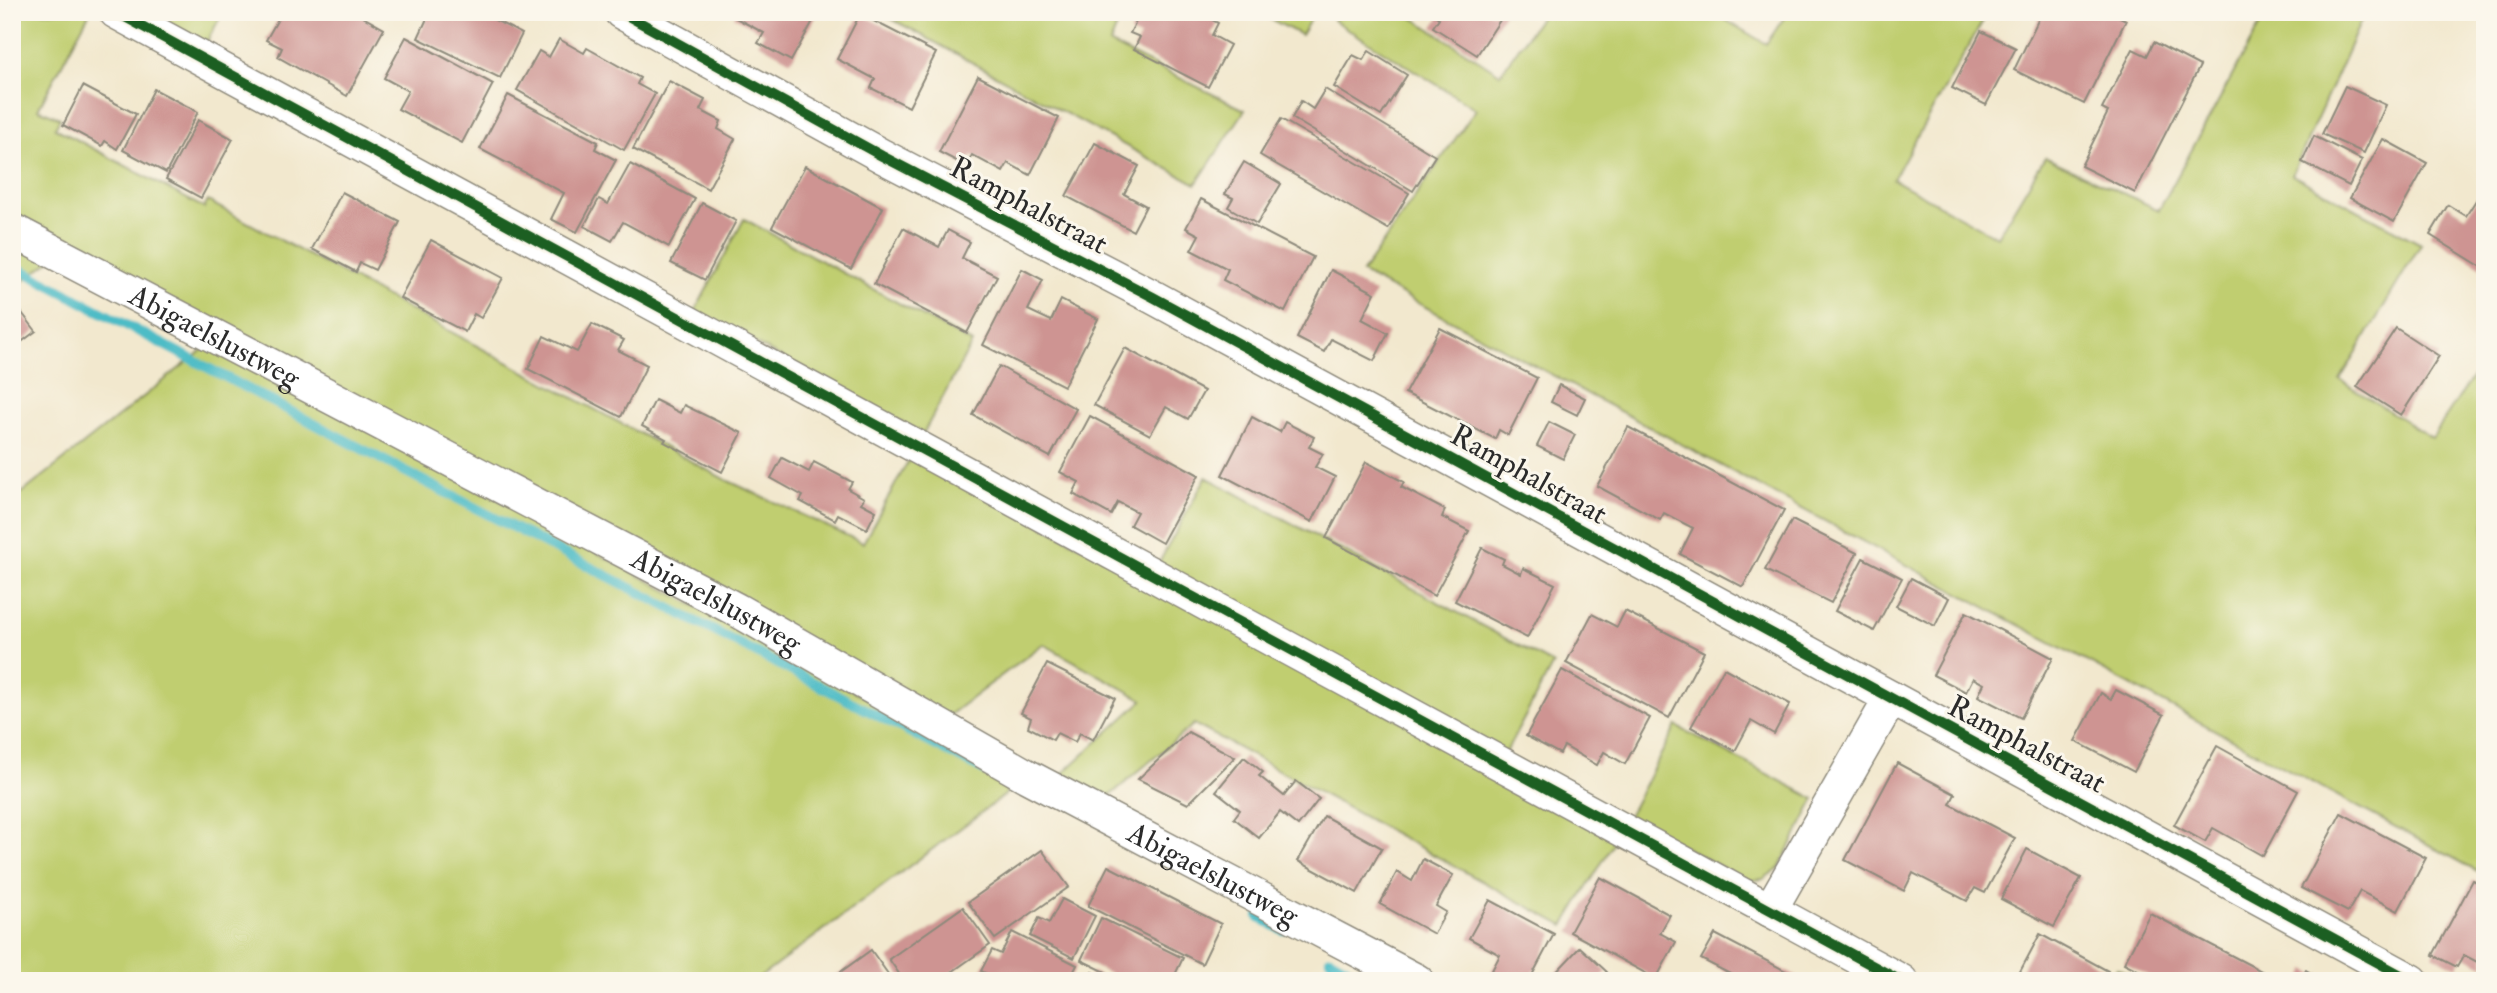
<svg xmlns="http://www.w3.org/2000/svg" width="2497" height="993" font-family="'IM FELL Double Pica',serif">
	<rect width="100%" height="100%" fill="#fbf7ec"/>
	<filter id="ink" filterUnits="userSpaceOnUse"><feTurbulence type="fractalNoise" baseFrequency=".0143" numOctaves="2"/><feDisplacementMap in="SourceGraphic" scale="14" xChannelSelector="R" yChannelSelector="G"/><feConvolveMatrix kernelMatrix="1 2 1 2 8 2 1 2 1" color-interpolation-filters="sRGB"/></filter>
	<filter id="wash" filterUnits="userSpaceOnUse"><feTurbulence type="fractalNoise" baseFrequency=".00686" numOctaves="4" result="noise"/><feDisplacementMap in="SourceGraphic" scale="28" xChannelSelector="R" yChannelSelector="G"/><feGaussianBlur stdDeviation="1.57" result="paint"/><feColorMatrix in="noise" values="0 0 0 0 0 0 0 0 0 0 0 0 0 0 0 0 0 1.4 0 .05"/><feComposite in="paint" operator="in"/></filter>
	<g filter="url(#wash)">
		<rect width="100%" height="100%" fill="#f2e8ce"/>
		<!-- green -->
		<g fill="#c0ce70" stroke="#767c4e" stroke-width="2">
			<polygon points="12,12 90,12 38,109 60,118 55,128 204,208 208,201 724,479 863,543 912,454 1616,839 1564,926 1194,724 1107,798 1061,775 1143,700 1043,644 943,720 12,217"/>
			<polygon points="131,12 223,12 202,51"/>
			<polygon points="879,12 1122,12 1110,44 1245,110 1196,184"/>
			<polygon points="1257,12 1315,12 1301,35"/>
			<polygon points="1337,12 1404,12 1500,74 1544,12 1712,12 1766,44 1788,12 1988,12 1893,179 1997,237 2045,157 2159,210 2267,12 2365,12 2292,175 2421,244 2340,380 2432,438 2485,358 2485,875 1362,273 1476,109 1333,20"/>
			<polygon points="744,219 972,343 923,434 695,311"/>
			<polygon points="12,241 50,261 12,289"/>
			<polygon points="210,344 1014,778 1005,795 755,981 12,981 12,486 22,493"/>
			<polygon points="1206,477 1553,664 1504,756 1156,568"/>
			<polygon points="1676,726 1815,799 1779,868 1763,879 1746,881 1628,816"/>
			<polygon points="2117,968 2142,981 2111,981"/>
		</g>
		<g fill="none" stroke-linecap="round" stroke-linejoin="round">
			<!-- stream -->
			<g stroke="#4ebcc6" stroke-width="10">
				<polyline points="12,265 404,471 985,771"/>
				<polyline points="1259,917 1283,930"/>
				<polyline points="1330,959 1370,981"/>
			</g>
		</g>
		<g id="blocks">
			<!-- building -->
			<g fill="#ce9492">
				<polygon points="282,12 354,12 384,29 347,96 278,57 282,48 266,40"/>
				<polygon points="430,12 489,12 487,16 522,34 500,78 418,38"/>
				<polygon points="737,12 818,12 791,61 758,43 764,33 734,17"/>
				<polygon points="1141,12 1197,12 1218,23 1212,35 1230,45 1208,87 1134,49 1140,37 1130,33"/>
				<polygon points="1430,12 1501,12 1504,14 1477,55 1433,27 1439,18"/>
				<polygon points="2042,12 2110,12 2126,20 2084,104 2014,70"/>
				<polygon points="860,14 936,53 909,107 871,88 875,79 837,59"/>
				<polygon points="1981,31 2016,48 1986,105 1952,88"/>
				<polygon points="406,37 493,84 462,143 398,109 408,91 384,78"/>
				<polygon points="559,39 584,53 587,48 640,78 637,84 655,94 624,150 517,90 539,51 549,57"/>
				<polygon points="2154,42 2200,66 2135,193 2081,166 2108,112 2102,109 2133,49 2147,56"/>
				<polygon points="1369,51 1407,75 1381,116 1334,87 1353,55 1363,60"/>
				<polygon points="978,76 1059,118 1030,175 1008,163 1003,172 972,155 966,166 939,152"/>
				<polygon points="669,81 705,100 700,110 721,121 718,129 735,139 708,189 633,149"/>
				<polygon points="83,86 136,114 117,149 105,141 102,146 63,125"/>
				<polygon points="2345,86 2386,105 2364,153 2322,134"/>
				<polygon points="154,89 198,112 166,173 123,150"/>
				<polygon points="1325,89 1435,156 1413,191 1292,118 1301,101 1313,109"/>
				<polygon points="508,95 598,142 595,149 616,160 577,232 551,219 564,193 480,149"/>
				<polygon points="1281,119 1409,193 1388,229 1260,155"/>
				<polygon points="198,120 233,139 201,198 166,179"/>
				<polygon points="2314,136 2362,160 2349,186 2302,162"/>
				<polygon points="2383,139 2427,163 2394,222 2350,198"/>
				<polygon points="1095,143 1139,166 1124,194 1146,206 1133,231 1066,196"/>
				<polygon points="1244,162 1281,184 1257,224 1228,207 1233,198 1225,194"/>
				<polygon points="630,164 695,199 669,247 623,222 612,241 584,226 599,199 608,204"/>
				<polygon points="805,166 883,208 851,269 772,227"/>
				<polygon points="2485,186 2485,269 2430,235 2448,205 2466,216"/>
				<polygon points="342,192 400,222 375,270 360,263 356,272 312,249"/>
				<polygon points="1201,199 1313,257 1285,312 1223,280 1228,269 1191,250 1199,235 1186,228"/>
				<polygon points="702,203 736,221 705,280 671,263"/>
				<polygon points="903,228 939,247 948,230 970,242 962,258 997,276 967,333 874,284"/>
				<polygon points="431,240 503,278 481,318 474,314 465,332 400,298"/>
				<polygon points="1022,269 1043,280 1028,310 1051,321 1061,300 1098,319 1064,386 983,345"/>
				<polygon points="1331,270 1375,293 1362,319 1388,333 1374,361 1331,339 1324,352 1297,338"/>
				<polygon points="12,300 36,331 12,349"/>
				<polygon points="592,324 624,340 618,350 647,365 621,417 528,369 544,336 577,352"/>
				<polygon points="1440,328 1537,378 1508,435 1499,430 1495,439 1405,393"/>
				<polygon points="2396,328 2439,356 2401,415 2357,387"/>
				<polygon points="1125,348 1204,391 1188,419 1166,407 1150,435 1094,405"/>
				<polygon points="999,366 1076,409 1050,457 973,415"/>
				<polygon points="1559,385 1585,398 1577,415 1551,402"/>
				<polygon points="655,400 680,413 684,405 742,433 722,472 664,442 666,439 642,426"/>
				<polygon points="1090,416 1199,475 1162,543 1130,525 1137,512 1118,502 1111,515 1073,494 1079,482 1060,472"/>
				<polygon points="1252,417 1280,432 1285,422 1314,437 1309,447 1323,454 1315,467 1335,477 1312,522 1222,475"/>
				<polygon points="1549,422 1575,435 1563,459 1537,446"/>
				<polygon points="1628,427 1784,510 1743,587 1680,554 1693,528 1664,513 1660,520 1597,486"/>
				<polygon points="782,458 809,472 814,462 852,482 848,489 864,498 861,503 876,511 867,529 838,514 835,520 800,501 803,496 771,478"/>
				<polygon points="1366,462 1404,482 1401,487 1445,510 1442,517 1469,531 1434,596 1326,538"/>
				<polygon points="1792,520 1857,553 1831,603 1765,570"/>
				<polygon points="1482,548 1504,559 1502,564 1521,574 1523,568 1555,584 1527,638 1455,601"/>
				<polygon points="1863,558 1902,578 1874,631 1835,611"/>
				<polygon points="1911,578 1949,598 1935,626 1896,606"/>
				<polygon points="1625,611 1704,652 1669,718 1566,663 1592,614 1617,627"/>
				<polygon points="1966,612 2053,658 2021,718 1978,696 1984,684 1973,678 1966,692 1933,675"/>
				<polygon points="1047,664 1115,698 1093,740 1080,733 1075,742 1057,733 1053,740 1028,727 1031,718 1021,713"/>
				<polygon points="1724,668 1790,704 1774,734 1751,721 1735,751 1691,727"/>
				<polygon points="1562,670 1650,718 1625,764 1604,752 1597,765 1564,746 1560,754 1526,736"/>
				<polygon points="2116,690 2164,715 2134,772 2075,741 2101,693 2111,699"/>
				<polygon points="1188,732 1235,757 1188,804 1138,779"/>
				<polygon points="2217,746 2298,791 2263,856 2213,828 2205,842 2174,825"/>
				<polygon points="1244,757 1263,772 1259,776 1284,796 1296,781 1319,799 1298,826 1280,812 1259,838 1234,818 1240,810 1216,791"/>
				<polygon points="1897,763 1955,794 1950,804 2015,838 1985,893 1975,888 1967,901 1913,873 1904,891 1845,860"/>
				<polygon points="2341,813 2426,858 2398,911 2360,891 2348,912 2301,888"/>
				<polygon points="1324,816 1382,848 1357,893 1298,861"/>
				<polygon points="2027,849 2081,878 2054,927 2001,899"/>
				<polygon points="1042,850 1069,887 995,939 968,902"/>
				<polygon points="1423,859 1453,875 1436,906 1446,912 1434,934 1380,904 1397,872 1412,881"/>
				<polygon points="1108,866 1221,924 1202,964 1088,906"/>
				<polygon points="1600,877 1670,915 1660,933 1676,942 1656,979 1570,932"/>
				<polygon points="2473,880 2485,886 2485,966 2464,955 2457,967 2433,955"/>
				<polygon points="1062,899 1095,916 1074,958 1030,936 1039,918 1049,923"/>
				<polygon points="1490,900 1554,934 1529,981 1502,981 1490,974 1500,955 1469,938"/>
				<polygon points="963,907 990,945 939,981 904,981 889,959"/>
				<polygon points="2150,913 2269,975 2266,981 2159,981 2124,963"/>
				<polygon points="1101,918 1183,958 1172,981 1124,981 1081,960"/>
				<polygon points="1012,932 1077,965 1069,981 1001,981 981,971 992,950 1001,954"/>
				<polygon points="1715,934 1801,979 1800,981 1729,981 1732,975 1701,959"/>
				<polygon points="2040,934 2108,971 2103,981 2015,981"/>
				<polygon points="1580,947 1607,972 1599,981 1548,981"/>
				<polygon points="871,950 893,981 828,981"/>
				<polygon points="2306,970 2325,981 2301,981"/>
				<polygon points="1092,972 1111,981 1088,981"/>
			</g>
		</g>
	</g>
	<g filter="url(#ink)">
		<use href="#blocks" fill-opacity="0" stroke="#8e8a7c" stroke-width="2"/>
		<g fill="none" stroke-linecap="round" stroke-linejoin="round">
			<defs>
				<g id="street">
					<polyline points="116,12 1901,981"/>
					<polyline points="621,12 882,156 1153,297 2412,981"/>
					<path id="s1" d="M12,230L737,610L1027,776L1417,981"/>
					<polyline points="1770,910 1891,698"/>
				</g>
			</defs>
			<!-- street casing -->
			<use href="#street" stroke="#8e8a7c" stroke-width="36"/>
			<!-- street -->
			<use href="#street" stroke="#fff" stroke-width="33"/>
			<defs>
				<g id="cycleway">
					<polyline points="116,12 1901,981"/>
					<polyline points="621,12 882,156 1153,297 2412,981"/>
				</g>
			</defs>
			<!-- cycleway casing -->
			<use href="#cycleway" stroke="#fbf7ec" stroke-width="15"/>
			<!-- cycleway -->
			<use href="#cycleway" stroke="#1b5e20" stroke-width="10"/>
		</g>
	</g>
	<g text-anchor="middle" stroke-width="6" stroke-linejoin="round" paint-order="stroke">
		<!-- street labels -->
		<g font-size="30" fill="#2b2b2b" stroke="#fbf7ec">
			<text transform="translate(1029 205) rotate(28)" y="10">Ramphalstraat</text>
			<text dy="10" stroke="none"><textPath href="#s1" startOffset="229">Abigaelslustweg</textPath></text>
			<text transform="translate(1529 474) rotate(29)" y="10">Ramphalstraat</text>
			<text dy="10" stroke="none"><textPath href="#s1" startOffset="796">Abigaelslustweg</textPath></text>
			<text transform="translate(2027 744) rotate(28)" y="10">Ramphalstraat</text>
			<text dy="10" stroke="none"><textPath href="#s1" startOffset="1363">Abigaelslustweg</textPath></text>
		</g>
	</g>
	<!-- margin -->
	<rect width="2497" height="993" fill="none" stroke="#fbf7ec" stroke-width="42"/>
</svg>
